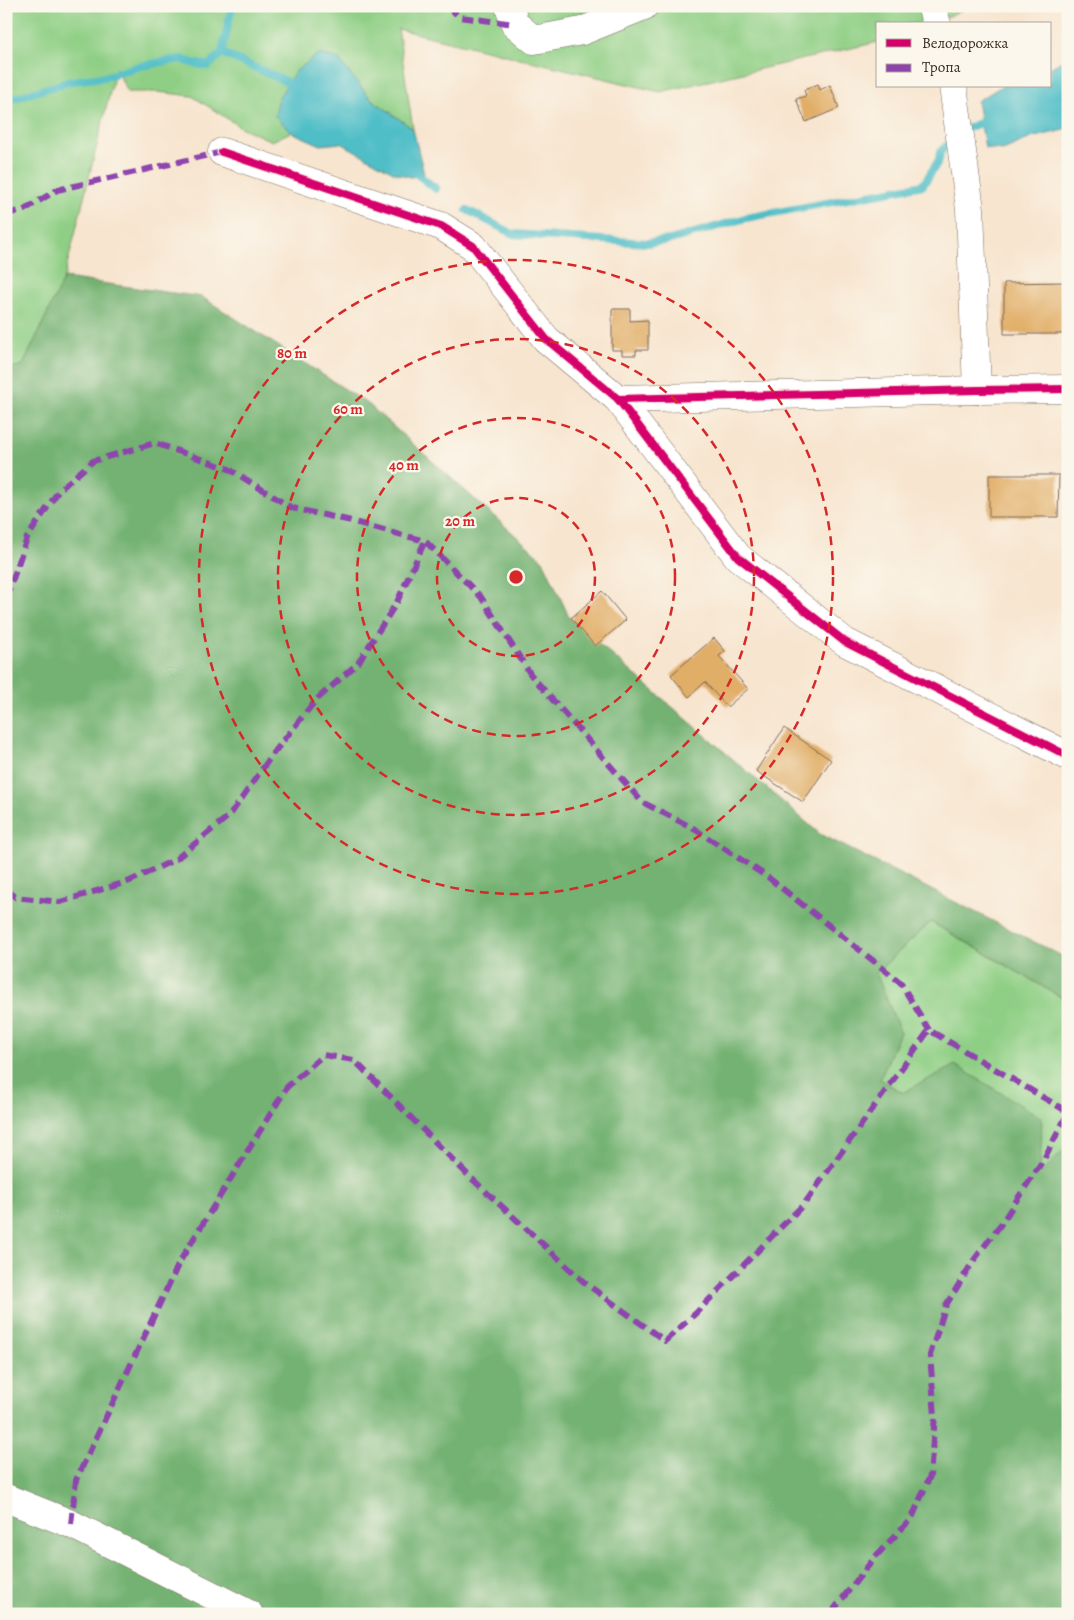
<svg xmlns="http://www.w3.org/2000/svg" width="1074" height="1620" font-family="Alegreya,serif">
	<rect width="100%" height="100%" fill="#fbf7ec"/>
	<filter id="ink" filterUnits="userSpaceOnUse"><feTurbulence type="fractalNoise" baseFrequency=".02" numOctaves="2"/><feDisplacementMap in="SourceGraphic" scale="10" xChannelSelector="R" yChannelSelector="G"/><feConvolveMatrix kernelMatrix="1 2 1 2 8 2 1 2 1" color-interpolation-filters="sRGB"/></filter>
	<filter id="wash" filterUnits="userSpaceOnUse"><feTurbulence type="fractalNoise" baseFrequency=".0096" numOctaves="4" result="noise"/><feDisplacementMap in="SourceGraphic" scale="20" xChannelSelector="R" yChannelSelector="G"/><feGaussianBlur stdDeviation="1.12" result="paint"/><feColorMatrix in="noise" values="0 0 0 0 0 0 0 0 0 0 0 0 0 0 0 0 0 1.4 0 .05"/><feComposite in="paint" operator="in"/></filter>
	<g filter="url(#wash)">
		<rect width="100%" height="100%" fill="#f7e5cf"/>
		<!-- green -->
		<g fill="#8fcf85" stroke="#657c52">
			<polygon points="6,6 971,6 932,24 878,24 878,42 660,92 398,29 413,129 370,98 337,58 275,116 291,132 272,141 242,128 192,96 158,92 127,92 116,68 64,278 23,365 6,369"/>
			<polygon points="931,922 1068,1001 1068,1146 1040,1175 880,1079 900,1032 876,973"/>
		</g>
		<!-- forest -->
		<polygon fill="#73b272" stroke="#576e48" points="64,278 202,297 368,404 543,560 570,619 820,834 1068,959 1068,1001 931,922 876,973 900,1032 880,1079 902,1093 955,1065 1042,1118 1040,1174 1068,1146 1068,1614 6,1614 6,1467 8,1467 6,1466 6,369 23,365"/>
		<!-- water -->
		<g fill="#50bec7" stroke="#467472">
			<polygon points="318,54 337,58 370,98 413,129 424,174 411,177 395,173 341,143 321,145 291,132 275,116 279,97 295,72"/>
			<polygon points="1068,57 1068,129 1031,138 1003,150 985,148 977,101 1002,86 1050,86 1050,68"/>
		</g>
		<g fill="none" stroke-linecap="round" stroke-linejoin="round">
			<!-- stream -->
			<g stroke="#50bec7" stroke-width="8">
				<polyline points="222,53 285,81 295,87"/>
				<polyline points="6,98 11,99 71,81 104,77 136,67 162,62 182,59 192,63 208,66 222,53 232,6"/>
				<polyline points="964,130 977,124 991,121"/>
				<polyline points="412,170 436,189"/>
				<polyline points="467,210 513,234 647,243 670,240 746,218 923,185 939,160 940,152 953,139"/>
			</g>
		</g>
		<g id="blocks">
			<!-- building -->
			<g fill="#e1ae68">
				<polygon points="818,84 820,90 830,85 839,108 806,122 796,99 806,96 804,90"/>
				<polygon points="1066,282 1067,334 1004,334 1004,283"/>
				<polygon points="612,309 630,309 630,321 648,320 648,350 636,350 636,355 622,355 622,350 612,350"/>
				<polygon points="989,475 1059,475 1058,517 989,517"/>
				<polygon points="602,591 626,620 595,646 571,618"/>
				<polygon points="714,638 725,651 719,656 748,689 727,707 705,682 689,697 671,675"/>
				<polygon points="784,728 831,760 803,802 756,771"/>
			</g>
		</g>
	</g>
	<g filter="url(#ink)">
		<use href="#blocks" fill-opacity="0" stroke="#7d6b5c" stroke-width="1"/>
		<g fill="none" stroke-linecap="round" stroke-linejoin="round">
			<defs>
				<g id="minor">
					<polyline points="509,6 515,24 534,40 582,31 644,6"/>
					<polyline points="931,6 937,24"/>
					<polyline points="953,86 970,209 977,390"/>
					<polyline points="222,152 441,226 473,246 546,339 618,399 738,557 845,642 1068,756"/>
					<polyline points="618,399 977,390 1068,389"/>
					<polyline points="6,1498 71,1524 249,1614"/>
				</g>
			</defs>
			<!-- minor casing -->
			<use href="#minor" stroke="#7d6b5c" stroke-width="29"/>
			<!-- minor -->
			<use href="#minor" stroke="#fff" stroke-width="28"/>
			<!-- quiet -->
			<g stroke="#8e44ad" stroke-width="6" stroke-dasharray="12 6" stroke-linecap="butt">
				<polyline points="448,6 459,17 515,24"/>
				<polyline points="6,214 24,210 57,190 222,152"/>
				<polyline points="6,599 27,538 59,490 93,461 155,443 229,469 292,508 347,520 425,541 481,597 531,675 642,802 693,828 769,878 900,982 929,1030"/>
				<polyline points="6,890 15,897 60,902 130,881 176,859 230,815 272,755 315,701 358,663 397,602 425,541"/>
				<polyline points="71,1524 76,1480 180,1261 287,1087 323,1055 354,1060 469,1176 585,1283 665,1341 696,1313 805,1203 929,1030 1068,1112"/>
				<polyline points="833,1614 835,1608 875,1557 912,1518 930,1476 935,1416 930,1355 946,1305 974,1260 1001,1224 1045,1157 1068,1113"/>
			</g>
			<defs>
				<g id="cycleway">
					<polyline points="222,152 441,226 473,246 546,339 618,399 738,557 845,642 1068,756"/>
					<polyline points="618,399 977,390 1068,389"/>
				</g>
			</defs>
			<!-- cycleway casing -->
			<use href="#cycleway" stroke="#fbf7ec" stroke-width="11"/>
			<!-- cycleway -->
			<use href="#cycleway" stroke="#d6006c" stroke-width="8"/>
		</g>
	</g>
	<!-- distance rings -->
	<g fill="none" stroke="#d62828" stroke-width="2.5" stroke-dasharray="9 6">
		<circle cx="516" cy="577" r="79"/>
		<circle cx="516" cy="577" r="159"/>
		<circle cx="516" cy="577" r="238"/>
		<circle cx="516" cy="577" r="317"/>
	</g>
	<circle cx="516" cy="577" r="8" fill="#d62828" stroke="#fbf7ec" stroke-width="2.5"/>
	<g font-size="15" text-anchor="middle" font-weight="bold" fill="#d62828" stroke="#fbf7ec" stroke-width="4.5" stroke-linejoin="round" paint-order="stroke">
		<text x="292" y="358">80 m</text>
		<text x="348" y="414">60 m</text>
		<text x="404" y="470">40 m</text>
		<text x="460" y="526">20 m</text>
	</g>
	<!-- margin -->
	<rect width="1074" height="1620" fill="none" stroke="#fbf7ec" stroke-width="25"/>
	<!-- legend -->
	<rect x="876" y="22" width="175" height="65" fill="#fbf7ec" stroke="#aea59a"/>
	<rect x="886" y="39" width="25" height="8" fill="#d6006c" stroke="#aea59a"/>
	<text x="922" y="48" font-size="15" fill="#3b2a1e">Велодорожка</text>
	<rect x="886" y="64" width="25" height="8" fill="#8e44ad" stroke="#aea59a"/>
	<text x="922" y="72" font-size="15" fill="#3b2a1e">Тропа</text>
</svg>
